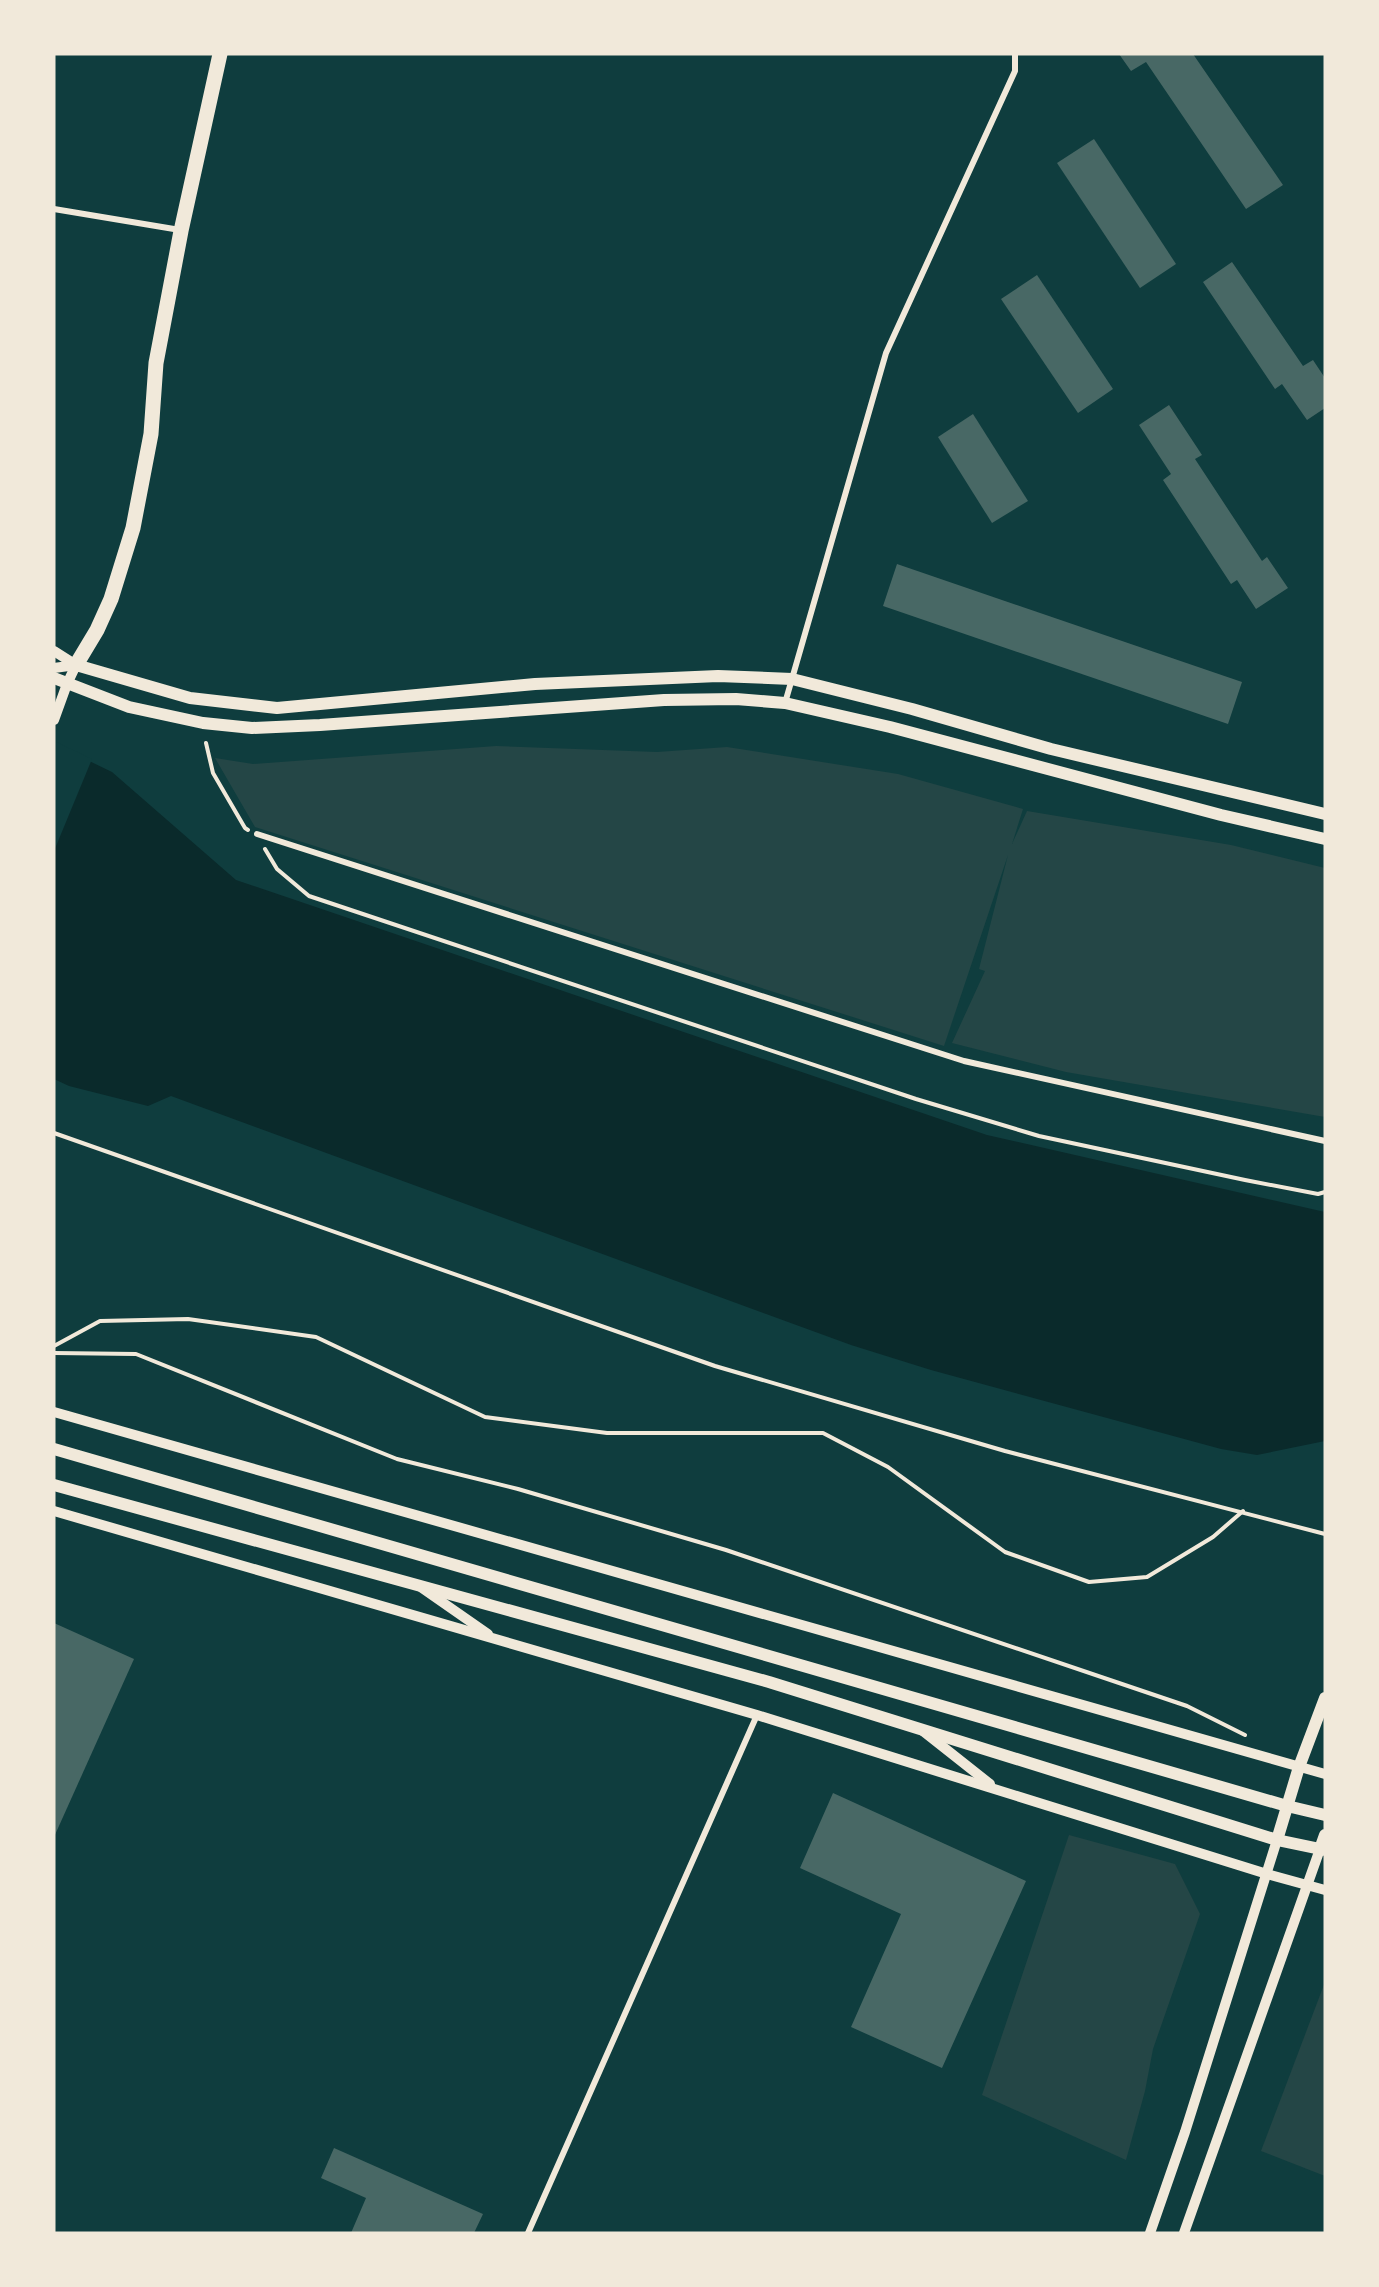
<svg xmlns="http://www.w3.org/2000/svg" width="1379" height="2287" font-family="Merriweather,serif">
	<rect width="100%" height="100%" fill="#0f3d3e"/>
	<!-- green -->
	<g fill="#244646">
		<polygon points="496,746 657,752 727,747 898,774 1023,809 1012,844 1027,811 1231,845 1325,868 1325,1117 1066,1072 952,1043 985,971 979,969 1008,855 944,1046 255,827 215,758 253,764"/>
		<polygon points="1069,1835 1175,1864 1200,1914 1153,2049 1145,2091 1126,2160 982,2095"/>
		<polygon points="1325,1982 1325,2176 1261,2151"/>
	</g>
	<!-- water -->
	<polygon fill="#0a2a2b" points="54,744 112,772 236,880 987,1135 1325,1212 1325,1441 1257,1455 1221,1449 931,1370 851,1345 171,1096 148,1106 69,1086 54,1079"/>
	<!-- pier -->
	<polygon fill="#0f3d3e" points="54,741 92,759 54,851"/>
	<!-- building -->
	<g fill="#486865">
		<polygon points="1119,54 1193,54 1283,185 1246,209 1146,62 1131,71"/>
		<polygon points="1094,139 1176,264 1140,288 1057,163"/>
		<polygon points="1232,262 1303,366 1313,360 1325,378 1325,408 1307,420 1282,384 1275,389 1203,282"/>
		<polygon points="1037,275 1113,389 1078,413 1001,299"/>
		<polygon points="1169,405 1202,455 1195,459 1262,561 1267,557 1288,588 1256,609 1237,580 1231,584 1163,480 1171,474 1139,425"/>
		<polygon points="973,414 1028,501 992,523 938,437"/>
		<polygon points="897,564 1242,682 1228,724 883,606"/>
		<polygon points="54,1623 134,1659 54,1837"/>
		<polygon points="833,1793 1026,1881 942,2068 851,2027 901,1914 800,1868"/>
		<polygon points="334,2148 483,2214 474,2233 351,2233 366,2198 321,2178"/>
	</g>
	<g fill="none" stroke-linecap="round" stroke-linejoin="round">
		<!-- path -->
		<g stroke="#f1e9da" stroke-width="4">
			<polyline points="206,743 213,773 245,828 248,830"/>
			<polyline points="265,849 277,869 309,896 916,1099 1039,1136 1245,1180 1318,1194 1325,1192"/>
			<polyline points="54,1133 715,1366 1005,1451 1325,1534"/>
			<polyline points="54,1346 100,1321 188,1319 316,1337 485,1417 607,1433 823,1433 888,1467 1005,1552 1089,1582 1147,1577 1213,1537 1243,1511"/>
			<polyline points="54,1353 136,1354 397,1459 518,1489 726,1550 1187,1706 1245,1735"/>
		</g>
		<!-- minor -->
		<g stroke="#f1e9da" stroke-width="6">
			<polyline points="54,209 180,230"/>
			<polyline points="785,703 886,353 1015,71 1015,54"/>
			<polyline points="257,834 964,1061 1325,1141"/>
			<polyline points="528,2233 757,1715"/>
		</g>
		<!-- tertiary -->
		<g stroke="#f1e9da" stroke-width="10">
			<polyline points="54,651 76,665"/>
			<polyline points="54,668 76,665"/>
			<polyline points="54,720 67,684 76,665"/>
			<polyline points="54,1412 1325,1774"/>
			<polyline points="54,1511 757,1715 1267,1874 1325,1890"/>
			<polyline points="422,1588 488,1634"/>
			<polyline points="923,1731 990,1784"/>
			<polyline points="1150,2233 1185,2132 1277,1840"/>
			<polyline points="1184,2233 1320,1849"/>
		</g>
		<!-- secondary -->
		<g stroke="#f1e9da" stroke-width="12">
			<polyline points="76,665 190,698 277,708 535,684 718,676 792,679 912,709 1051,749 1325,814"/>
			<polyline points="54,678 129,707 203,723 252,728 320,725 664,700 736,699 785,703 890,727 1221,815 1325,839"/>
			<polyline points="54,1449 1287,1806 1325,1815"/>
			<polyline points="54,1485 769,1682 1277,1840 1325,1850"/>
			<polyline points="1277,1840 1299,1767 1325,1698"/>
			<polyline points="1320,1849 1325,1835"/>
		</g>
		<!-- primary -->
		<polyline stroke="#f1e9da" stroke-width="15" points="76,665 97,630 111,599 133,528 151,434 156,363 181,231 220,54"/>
	</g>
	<!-- border -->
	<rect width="1379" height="2287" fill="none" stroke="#f1e9da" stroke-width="111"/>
</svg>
